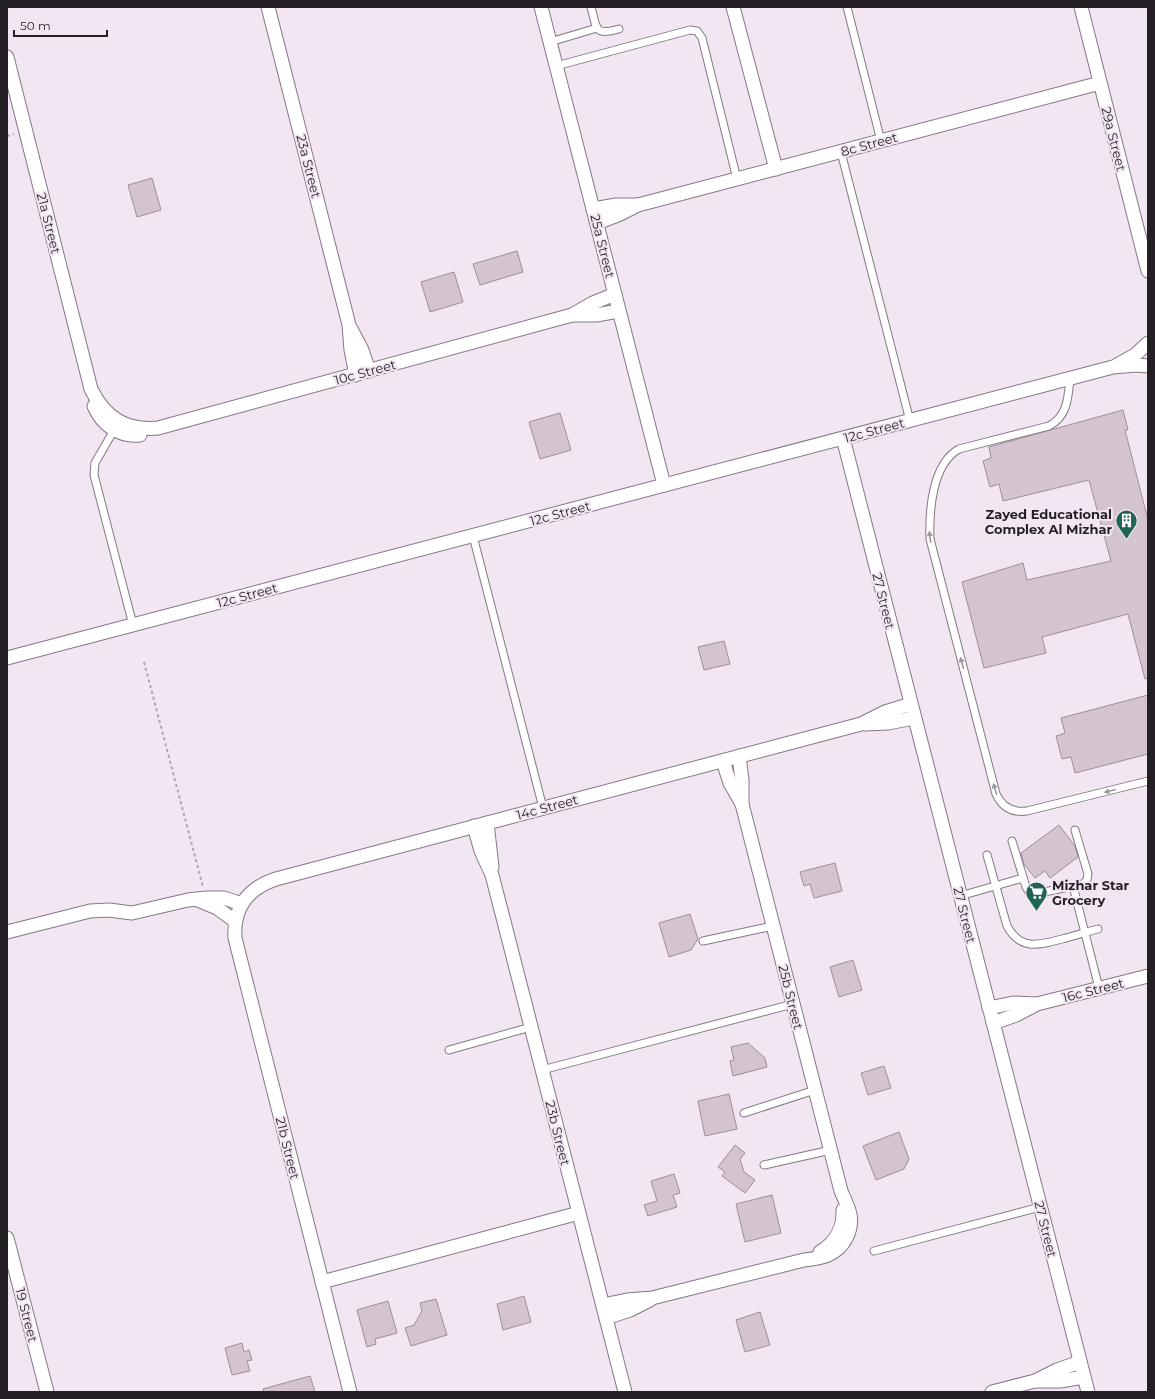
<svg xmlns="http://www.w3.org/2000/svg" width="1155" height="1399" font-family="Montserrat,sans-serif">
	<rect width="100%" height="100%" fill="#f2e6f3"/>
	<!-- building -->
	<g fill="#d3c4cf" stroke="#9d8e98">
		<polygon points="152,178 161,210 137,217 128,185"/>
		<polygon points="517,251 523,272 480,285 473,264"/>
		<polygon points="454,272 463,302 430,312 421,282"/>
		<polygon points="1123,410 1128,430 1125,430 1148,520 1148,678 1145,679 1128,614 1042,637 1046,653 984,668 962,582 1023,563 1027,580 1111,561 1089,480 1003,501 999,484 990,487 983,461 991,458 989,447"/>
		<polygon points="560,413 571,450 540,459 529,422"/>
		<polygon points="724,641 730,664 704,670 698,647"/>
		<polygon points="1148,695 1148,754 1075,773 1071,757 1062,759 1056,736 1065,733 1061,718"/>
		<polygon points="1059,825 1075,846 1078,857 1050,878 1045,871 1035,878 1024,864 1021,853"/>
		<polygon points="835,863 842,891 814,898 810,884 804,886 800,872"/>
		<polygon points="690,914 698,939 691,950 669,957 659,923"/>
		<polygon points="853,960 862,990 839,997 830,967"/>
		<polygon points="748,1043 765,1058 767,1067 733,1076 730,1061 734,1060 731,1047"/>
		<polygon points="884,1066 891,1088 868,1095 861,1073"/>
		<polygon points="729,1094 737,1129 705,1136 698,1101"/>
		<polygon points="899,1132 909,1159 904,1169 876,1180 863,1146"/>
		<polygon points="735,1145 745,1153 740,1159 744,1172 755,1180 745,1193 722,1176 725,1172 718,1167"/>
		<polygon points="674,1174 680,1193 673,1195 677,1207 648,1216 644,1205 657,1201 651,1181"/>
		<polygon points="772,1195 781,1233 745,1242 736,1204"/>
		<polygon points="524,1296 531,1322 503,1330 497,1304"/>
		<polygon points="436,1299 447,1335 411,1346 405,1328 414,1325 422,1311 420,1303"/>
		<polygon points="388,1301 397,1333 375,1339 376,1344 367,1347 357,1310"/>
		<polygon points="760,1312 770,1345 745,1352 736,1320"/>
		<polygon points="242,1343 244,1352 249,1350 252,1360 247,1361 250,1371 232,1375 225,1348"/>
		<polygon points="310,1376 315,1392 264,1392 263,1389"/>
	</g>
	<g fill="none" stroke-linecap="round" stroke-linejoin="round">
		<defs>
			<g id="lane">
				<path d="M591,7C597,29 594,36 619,29"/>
				<polyline points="847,7 881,141"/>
				<polyline points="550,42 597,28"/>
				<polyline points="556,66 690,30 697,31 702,38 737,179"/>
				<polyline points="841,152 910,421"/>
				<path d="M1070,379C1068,397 1068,416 1049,426L959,449C932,464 929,511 930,539L996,794C1002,807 1012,813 1027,811L1148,781"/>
				<polyline points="114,430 95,463 94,475 133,625"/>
				<polyline points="473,536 543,808"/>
				<polyline points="1012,841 1026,887 1029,892 1035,894 1083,884 1087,880 1088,874 1075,830"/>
				<path d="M987,855L1007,926C1021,951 1039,945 1062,939C1074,936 1086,932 1098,929"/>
				<polyline points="1073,886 1099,988"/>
				<polyline points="960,896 1023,878"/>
				<polyline points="703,941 773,926"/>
				<polyline points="449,1050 531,1027"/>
				<polyline points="542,1070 793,1004"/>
				<polyline points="744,1113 815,1090"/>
				<polyline points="764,1165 831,1150"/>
				<polyline points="874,1251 1040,1207"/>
			</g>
			<g id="street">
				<polyline points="268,7 349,325 351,350 356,375"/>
				<polyline points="541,7 664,485"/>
				<polyline points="733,7 776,169"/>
				<polyline points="1081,7 1148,271"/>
				<path d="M7,57L91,389C105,418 126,431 158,428L572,315H596L619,311"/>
				<polyline points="593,209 616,205 637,205"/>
				<polyline points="597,223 618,215 638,205 1100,83"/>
				<polyline points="572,315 593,303 615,294"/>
				<polyline points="351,329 362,350 369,371"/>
				<polyline points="1117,365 1135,355 1148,343"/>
				<path d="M94,406C102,425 119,437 140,435"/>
				<polyline points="843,438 1088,1392"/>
				<polyline points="7,658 1113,367 1136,365 1148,366"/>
				<polyline points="865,724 888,723 914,718"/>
				<polyline points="723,761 730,783 742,804"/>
				<polyline points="487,823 492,867"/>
				<polyline points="474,826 481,851 492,875 625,1392"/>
				<polyline points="198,900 217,908 235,921"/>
				<polyline points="7,932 90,911 109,910 132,913 188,900 206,898 224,898 242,904"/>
				<polyline points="989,1008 1013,1003 1036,1004"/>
				<polyline points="993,1023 1016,1015 1037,1004 1148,976"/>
				<polyline points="7,1238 47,1392"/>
				<path d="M820,1252C835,1243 844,1228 843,1210"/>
				<polyline points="322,1282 579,1213"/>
				<path d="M603,1305L627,1300L652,1298L804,1260C812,1259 821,1258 828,1255C844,1248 853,1231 850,1214C848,1206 844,1198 841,1191L742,804V780L739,756"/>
				<polyline points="606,1318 630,1310 650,1300"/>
				<polyline points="1037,1381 1060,1381 1084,1377"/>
				<path d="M350,1392L235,938C233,908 248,888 276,879L861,724L885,712L911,704"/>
				<polyline points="992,1392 1035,1381 1057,1370 1080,1362"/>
			</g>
		</defs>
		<!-- lane casing -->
		<use href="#lane" stroke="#837883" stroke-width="9"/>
		<!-- street casing -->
		<use href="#street" stroke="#837883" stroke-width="15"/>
		<!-- path -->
		<g stroke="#aea4af" stroke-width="2" stroke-dasharray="3 3" stroke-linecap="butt">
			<polyline points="7,136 14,134"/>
			<polyline points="144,662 203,887"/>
		</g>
		<!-- lane -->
		<use href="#lane" stroke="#fff" stroke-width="7"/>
		<!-- street -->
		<use href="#street" stroke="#fff" stroke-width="13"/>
	</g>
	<!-- one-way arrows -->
	<defs><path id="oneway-solid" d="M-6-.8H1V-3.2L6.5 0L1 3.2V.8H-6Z"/></defs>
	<g fill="#9c9a9c">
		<use href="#oneway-solid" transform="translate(930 537) rotate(-97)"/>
		<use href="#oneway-solid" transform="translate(962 663) rotate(-105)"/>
		<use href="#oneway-solid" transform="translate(995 789) rotate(-106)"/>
		<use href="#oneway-solid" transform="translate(1110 791) rotate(166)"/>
	</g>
	<!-- icons -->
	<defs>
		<symbol id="building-pin" viewBox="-11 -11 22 30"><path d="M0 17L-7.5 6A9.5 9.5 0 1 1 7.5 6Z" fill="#1f6455" stroke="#f2e6f3"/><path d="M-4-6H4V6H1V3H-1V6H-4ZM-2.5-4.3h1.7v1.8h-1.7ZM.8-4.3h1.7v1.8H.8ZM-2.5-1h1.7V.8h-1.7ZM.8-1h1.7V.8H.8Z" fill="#fff"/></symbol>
		<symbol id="supermarket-pin" viewBox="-11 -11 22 30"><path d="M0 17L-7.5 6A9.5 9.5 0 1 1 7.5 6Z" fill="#1f6455" stroke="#f2e6f3"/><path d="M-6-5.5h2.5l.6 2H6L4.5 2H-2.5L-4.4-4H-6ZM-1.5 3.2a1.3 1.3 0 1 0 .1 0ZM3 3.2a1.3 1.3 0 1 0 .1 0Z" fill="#fff"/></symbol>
	</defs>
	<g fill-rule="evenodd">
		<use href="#building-pin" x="1114" y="508" width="25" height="34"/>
		<use href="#supermarket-pin" x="1024" y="880" width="25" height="34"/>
	</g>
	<g text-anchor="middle" stroke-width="4" stroke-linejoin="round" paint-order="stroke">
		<!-- street labels -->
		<g font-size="13" fill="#241f24" stroke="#f2e6f3">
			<text transform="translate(1114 139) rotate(76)" y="5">29a Street</text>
			<text transform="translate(869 144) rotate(-15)" y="5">8c Street</text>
			<text transform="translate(309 166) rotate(76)" y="5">23a Street</text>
			<text transform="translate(49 223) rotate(76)" y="5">21a Street</text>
			<text transform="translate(603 246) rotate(76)" y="5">25a Street</text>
			<text transform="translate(365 372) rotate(-15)" y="5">10c Street</text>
			<text transform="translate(874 430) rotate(-15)" y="5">12c Street</text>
			<text transform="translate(560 513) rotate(-15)" y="5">12c Street</text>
			<text transform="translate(247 595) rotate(-15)" y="5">12c Street</text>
			<text transform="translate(884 601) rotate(76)" y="5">27 Street</text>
			<text transform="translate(547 807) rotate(-15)" y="5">14c Street</text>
			<text transform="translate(965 915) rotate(76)" y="5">27 Street</text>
			<text transform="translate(1093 990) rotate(-14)" y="5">16c Street</text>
			<text transform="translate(791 997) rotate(76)" y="5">25b Street</text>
			<text transform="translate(558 1133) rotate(76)" y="5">23b Street</text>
			<text transform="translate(288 1148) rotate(76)" y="5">21b Street</text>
			<text transform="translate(1046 1229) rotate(76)" y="5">27 Street</text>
			<text transform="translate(27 1315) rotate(76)" y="5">19 Street</text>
		</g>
		<!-- poi labels -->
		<g font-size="13" font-weight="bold" fill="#241f24" stroke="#f2e6f3" text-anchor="end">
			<text x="1112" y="519">Zayed Educational<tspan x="1112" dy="15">Complex Al Mizhar</tspan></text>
			<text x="1052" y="890" text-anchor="start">Mizhar Star<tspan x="1052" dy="15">Grocery</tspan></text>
		</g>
	</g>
	<!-- border -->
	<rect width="1155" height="1399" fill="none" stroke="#241f24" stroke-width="16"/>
	<!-- scale -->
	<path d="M14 30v6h93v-6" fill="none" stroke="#241f24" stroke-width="2"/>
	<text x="20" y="30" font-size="12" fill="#241f24" stroke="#f2e6f3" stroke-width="3" paint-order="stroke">50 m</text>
</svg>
